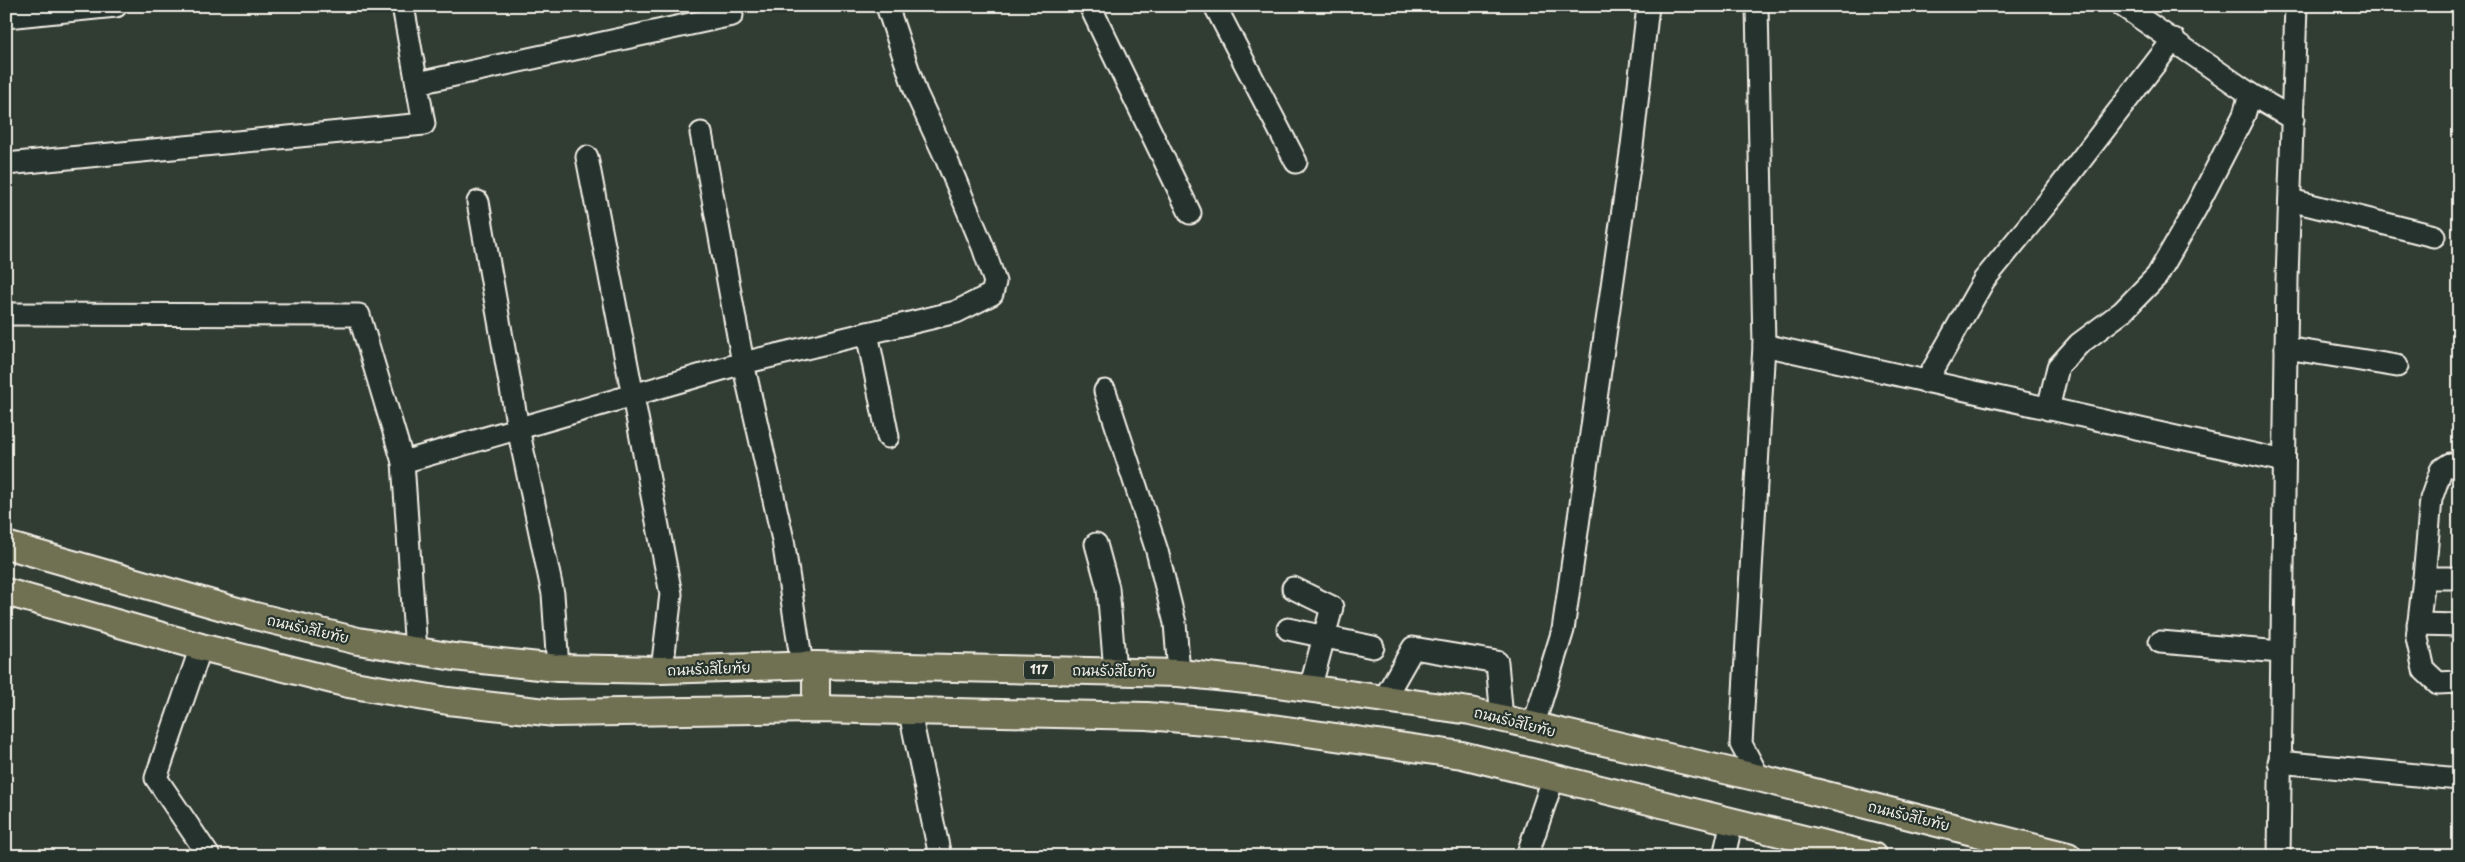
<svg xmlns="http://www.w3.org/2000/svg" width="2465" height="862" font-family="'Playpen Sans','Playpen Sans Thai',sans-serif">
	<rect width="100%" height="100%" fill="#313c33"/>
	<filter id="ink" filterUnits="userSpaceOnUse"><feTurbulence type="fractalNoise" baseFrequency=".02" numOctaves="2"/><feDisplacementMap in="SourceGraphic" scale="10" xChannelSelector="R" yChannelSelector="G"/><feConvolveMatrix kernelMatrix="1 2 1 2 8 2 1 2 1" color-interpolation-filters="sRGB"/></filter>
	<g filter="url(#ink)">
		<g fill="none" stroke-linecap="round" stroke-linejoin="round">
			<defs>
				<g id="minor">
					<polyline points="1090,6 1190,213"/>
					<polyline points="1215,6 1296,162"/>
					<polyline points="1757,6 1764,345 1741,744 1759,778"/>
					<polyline points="6,17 116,6"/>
					<polyline points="418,83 732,15"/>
					<polyline points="2250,94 2293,119"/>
					<polyline points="701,133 743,363 783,540 802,665"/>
					<polyline points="587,157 671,594 662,670"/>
					<polyline points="6,164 424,124 403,6"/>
					<polyline points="2290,200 2434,236"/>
					<polyline points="478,202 518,428 553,594 558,668"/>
					<polyline points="6,314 359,315 403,462 416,651"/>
					<polyline points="867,333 888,437"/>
					<polyline points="1764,345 2284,461"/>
					<polyline points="2286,348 2397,366"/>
					<polyline points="1926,382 1984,280 2053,196 2174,39"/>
					<polyline points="1105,391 1157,551 1175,623 1179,673"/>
					<polyline points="2048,409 2058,367 2079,344 2122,312 2157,276 2196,208 2244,115 2250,94 2123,6"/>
					<polyline points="403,462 743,363 956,312 992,294 995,282 983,247 946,158 916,93 887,6"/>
					<polyline points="1096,544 1108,588 1115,671"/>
					<polyline points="2424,578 2431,499 2441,470 2450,464 2459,465"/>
					<polyline points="2459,578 2424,578 2417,638 2424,670 2438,683 2459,682"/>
					<polyline points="1293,588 1332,607 1310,689"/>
					<polyline points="2418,624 2459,625"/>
					<polyline points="1288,629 1373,647"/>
					<polyline points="2160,642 2281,652"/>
					<polyline points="201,647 156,778 209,856"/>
					<polyline points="1384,699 1413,648 1497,662 1502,719"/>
					<polyline points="910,713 940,856"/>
					<polyline points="1533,727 1563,630 1632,146 1648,6"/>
					<polyline points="2279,762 2459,779"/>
					<polyline points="1527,856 1554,776"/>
					<polyline points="1724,856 1732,821"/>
					<polyline points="2279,856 2287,279 2296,6"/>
				</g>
				<g id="major">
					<polyline points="6,545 251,615 358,641 454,657 558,668 662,670 816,665 1179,673 1256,681 1470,711 1759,778 2068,856"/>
					<polyline points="6,592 201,647 348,684 448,701 555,713 816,709 1147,716 1251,725 1462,755 1873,856"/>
					<polyline points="816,665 816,709"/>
				</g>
			</defs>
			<!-- minor casing -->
			<use href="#minor" stroke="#f4f1e8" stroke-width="25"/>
			<!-- major casing -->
			<use href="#major" stroke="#f4f1e8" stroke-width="30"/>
			<!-- minor -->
			<use href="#minor" stroke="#26332d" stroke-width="21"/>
			<!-- major -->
			<use href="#major" stroke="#706f52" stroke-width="26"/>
		</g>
	</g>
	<g text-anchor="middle" stroke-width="4.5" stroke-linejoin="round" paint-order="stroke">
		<!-- shield labels -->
		<rect fill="#26332d" stroke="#b6b8b0" stroke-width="1" x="1024" y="660.5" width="30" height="19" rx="4"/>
		<g font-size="12" font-weight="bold" fill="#f4f1e8">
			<text x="1039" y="674">117</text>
		</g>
		<!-- street labels -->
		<g font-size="14" fill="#f4f1e8" stroke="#26332d">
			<text transform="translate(308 629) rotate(13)" y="5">ถนนรังสิโยทัย</text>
			<text transform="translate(709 669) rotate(-2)" y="5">ถนนรังสิโยทัย</text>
			<text transform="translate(1114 671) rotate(1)" y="5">ถนนรังสิโยทัย</text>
			<text transform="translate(1515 722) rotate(14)" y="5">ถนนรังสิโยทัย</text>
			<text transform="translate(1909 816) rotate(14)" y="5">ถนนรังสิโยทัย</text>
		</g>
	</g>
	<!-- margin -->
	<rect width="2465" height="862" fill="none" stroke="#26332d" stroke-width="25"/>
	<rect x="12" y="12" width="2440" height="837" fill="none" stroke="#f4f1e8" stroke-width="2" filter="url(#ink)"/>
</svg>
